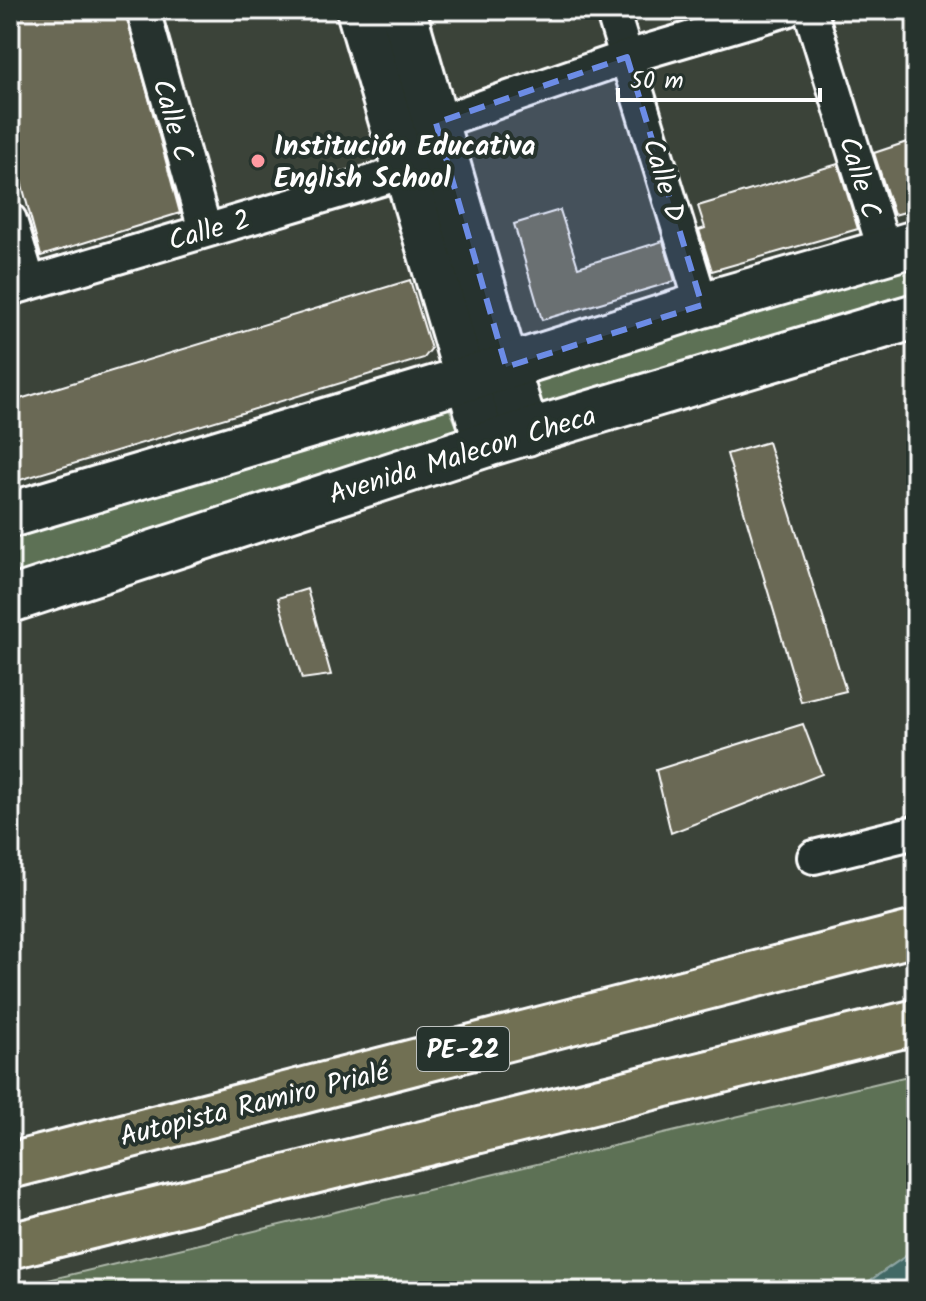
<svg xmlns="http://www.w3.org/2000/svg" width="926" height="1301" font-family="Kalam,sans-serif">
	<rect width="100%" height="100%" fill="#3b4339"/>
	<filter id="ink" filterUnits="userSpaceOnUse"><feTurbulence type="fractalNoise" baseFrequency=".0125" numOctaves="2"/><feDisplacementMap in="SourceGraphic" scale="16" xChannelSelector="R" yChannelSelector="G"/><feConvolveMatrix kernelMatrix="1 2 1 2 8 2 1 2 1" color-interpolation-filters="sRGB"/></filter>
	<g filter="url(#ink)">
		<!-- green -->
		<g fill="#5d7155" stroke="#aeb8aa" stroke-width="2">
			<polygon points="916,253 916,306 540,408 531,380"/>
			<polygon points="438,401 450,410 458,429 449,446 10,578 10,528"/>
			<polygon points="916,1074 916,1249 855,1291 10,1291 10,1289"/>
		</g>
		<!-- water -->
		<polygon fill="#436966" stroke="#8ea5a3" stroke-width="2" points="916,1249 916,1291 855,1291"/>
		<!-- building -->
		<g fill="#6b6955" stroke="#fff" stroke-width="2">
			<polygon points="10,10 125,10 180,213 41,256 10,140"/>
			<polygon points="916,139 916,209 894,215 874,153"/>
			<polygon points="838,164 858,229 712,271 699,230 705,228 698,206"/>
			<polygon points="560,210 578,267 663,241 675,281 542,320 514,224"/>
			<polygon points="410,280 431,349 424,358 10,483 10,402"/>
			<polygon points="768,442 846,691 801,702 727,454"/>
			<polygon points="307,589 331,675 302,679 278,598"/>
			<polygon points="803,724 822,774 671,833 656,770"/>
		</g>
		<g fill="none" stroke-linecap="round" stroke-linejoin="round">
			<defs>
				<g id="street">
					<polyline points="143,10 205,230"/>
					<polyline points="612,10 702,305"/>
					<polyline points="810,10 885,252"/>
					<polyline points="436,123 627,57 786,10"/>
					<polyline points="10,220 29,283"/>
					<polyline points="10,289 408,171"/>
					<polyline points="814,857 916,832"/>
				</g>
				<g id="secondary">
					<polyline points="359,10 487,444"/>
					<polyline points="403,10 506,367 527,433"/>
					<polyline points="10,515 506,367 702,305 916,243"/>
					<polyline points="10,600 487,444 916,316"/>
				</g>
				<g id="highway">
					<polyline points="10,1166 916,933"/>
					<polyline points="10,1246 916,1022"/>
				</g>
			</defs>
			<!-- street casing -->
			<use href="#street" stroke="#fff" stroke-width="38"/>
			<!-- secondary casing -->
			<use href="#secondary" stroke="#fff" stroke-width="50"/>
			<!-- highway casing -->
			<use href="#highway" stroke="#fff" stroke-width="50"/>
			<!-- street -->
			<use href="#street" stroke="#26332d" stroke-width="32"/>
			<!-- secondary -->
			<use href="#secondary" stroke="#26332d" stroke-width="44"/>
			<!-- highway -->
			<use href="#highway" stroke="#716f52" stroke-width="44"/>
		</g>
	</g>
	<!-- marked area -->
	<path fill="#6c8ce6" fill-opacity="0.2" stroke="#6c8ce6" stroke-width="6" stroke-dasharray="16 10" stroke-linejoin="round" d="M627,57L702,305L506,367L436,123Z"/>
	<!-- markers -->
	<circle fill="#ff9aa2" stroke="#26332d" stroke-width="3" cx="258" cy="161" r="8"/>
	<g text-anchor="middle" stroke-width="8" stroke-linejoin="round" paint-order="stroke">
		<!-- shield labels -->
		<rect fill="#26332d" stroke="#bec2c0" stroke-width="2" x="417" y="1027" width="92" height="44" rx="6"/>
		<g font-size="26" font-weight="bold" fill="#fff">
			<text x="463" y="1058">PE-22</text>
		</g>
		<!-- street labels -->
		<g font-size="28" fill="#fff" stroke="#26332d">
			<text transform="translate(174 120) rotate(74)" y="10">Calle C</text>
			<text transform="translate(861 177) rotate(73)" y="10">Calle C</text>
			<text transform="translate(665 180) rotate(73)" y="10">Calle D</text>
			<text transform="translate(209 229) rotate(-16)" y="10">Calle 2</text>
			<text transform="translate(462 454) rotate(-17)" y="10">Avenida Malecon Checa</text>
			<text transform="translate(254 1103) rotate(-14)" y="10">Autopista Ramiro Prialé</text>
		</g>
		<!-- poi labels -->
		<g font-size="28" font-weight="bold" fill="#fff" stroke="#26332d" text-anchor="start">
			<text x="274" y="155">Institución Educativa<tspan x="274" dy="32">English School</tspan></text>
		</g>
	</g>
	<!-- margin -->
	<rect width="926" height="1301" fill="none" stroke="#26332d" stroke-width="40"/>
	<rect x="20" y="20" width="886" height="1261" fill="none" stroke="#fff" stroke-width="3" filter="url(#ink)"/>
	<!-- scale -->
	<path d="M618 88v12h202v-12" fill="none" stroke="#ffffff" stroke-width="4"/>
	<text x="630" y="88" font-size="24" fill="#ffffff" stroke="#26332d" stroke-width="6" paint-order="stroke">50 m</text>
</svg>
